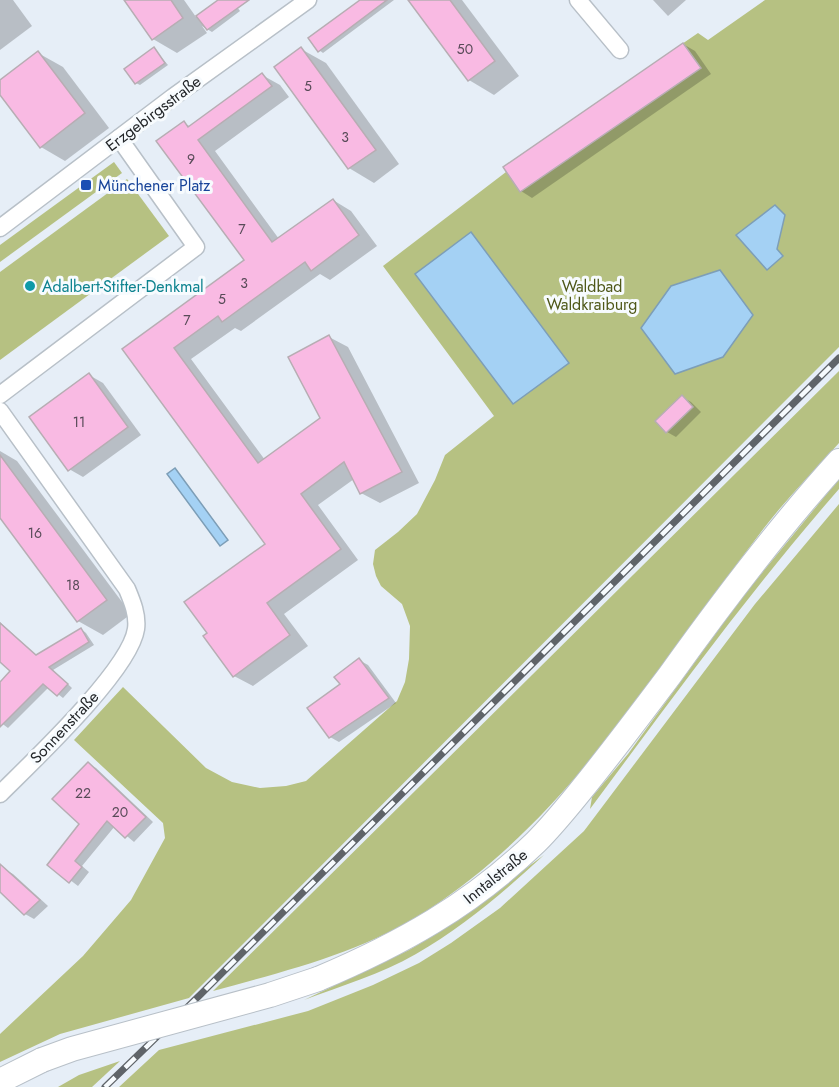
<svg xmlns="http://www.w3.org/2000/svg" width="839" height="1087" font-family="Jost,sans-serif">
	<rect width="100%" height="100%" fill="#e6eef7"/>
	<!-- green -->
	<g fill="#b6c182">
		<polygon points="765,0 839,0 839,347 189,998 60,1034 0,1062 0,1034 83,956 131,900 165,838 163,823 74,740 123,687 206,768 232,782 260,788 286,786 306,781 397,701 405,682 409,659 410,626 402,604 381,586 376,576 373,564 375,550 398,532 417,514 435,480 445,455 494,416 383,266 506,172 503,167 698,33 708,40"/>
		<polygon points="114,162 122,173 0,262 0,245"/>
		<polygon points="127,179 169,236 0,360 0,272"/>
		<path d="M839,371V443C814,471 787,498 764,528C661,662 572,816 428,910C364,952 286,971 213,991Z"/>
		<path d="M839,479V489C750,591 671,700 590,809L592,797L628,754L743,596Z"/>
		<polygon points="839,504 839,1087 119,1087 159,1050 308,1011 373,985 419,963 451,943 500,908 584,831 755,604"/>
		<path d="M544,855C504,892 463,927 416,954C381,974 341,986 304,1000L409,950L441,931Z"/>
		<polygon points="120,1061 92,1087 58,1087 79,1075"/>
	</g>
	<!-- water -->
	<g fill="#a4d1f4" stroke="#7d9eb7" stroke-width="1.5">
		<polygon points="775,205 785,215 777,249 783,256 767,270 736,235"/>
		<polygon points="471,232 569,363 513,404 415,274"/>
		<polygon points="720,270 753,315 723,357 675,374 641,328 671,286"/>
		<polygon points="175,468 228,540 220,546 167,474"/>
	</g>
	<!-- shadow -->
	<g fill="#0003">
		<polygon points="0,0 13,0 32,26 0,50"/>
		<polygon points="125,0 184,0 196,17 220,0 232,0 240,11 212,32 202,26 207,33 177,53 153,39"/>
		<polygon points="362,0 394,0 323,53 319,50"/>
		<polygon points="409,0 462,0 519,76 494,95 469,80"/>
		<polygon points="653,0 686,0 668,16"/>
		<polygon points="683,44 695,51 711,74 532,198 521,191"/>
		<polygon points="154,49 168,65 140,85 136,83"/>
		<polygon points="301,49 326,63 399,164 374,183 349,168"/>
		<polygon points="38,53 63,67 109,128 65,161 41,147 0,93 0,82"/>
		<polygon points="262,75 280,85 289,97 215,151 279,239 333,200 351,211 377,246 330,280 320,274 241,331 235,328 191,359 265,460 322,418 329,337 348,347 419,483 380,503 361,493 354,479 318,505 358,560 284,614 308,646 253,686 234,676 267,545 124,350 246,261 184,123 191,127"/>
		<polygon points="89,375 103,383 141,435 83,477 69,469"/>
		<polygon points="682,397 691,402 701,412 676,437 667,432"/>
		<polygon points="0,451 17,461 131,614 103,635 78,621 0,515"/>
		<polygon points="0,622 37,656 81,629 86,633 94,645 53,670 72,688 63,698 49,687 8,728 0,722 0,684 13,671 0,643"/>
		<polygon points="359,660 368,665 396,703 339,742 330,737 342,685"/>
		<polygon points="88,764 96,768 153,822 134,842 115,826 82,866 89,872 78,886 49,864 81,824"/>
		<polygon points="4,869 13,874 48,906 34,919 25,914 0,890 0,873"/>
	</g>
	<!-- building -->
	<g fill="#f9bae3" stroke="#b7adb3" stroke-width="1.5">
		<polygon points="124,0 171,0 183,18 152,40"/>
		<polygon points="218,0 249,0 207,30 196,16"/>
		<polygon points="360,0 387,0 318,52 308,38"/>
		<polygon points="408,0 450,0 495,61 468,81"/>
		<polygon points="683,43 701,68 520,192 503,167"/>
		<polygon points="154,47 165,63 135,84 124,69"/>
		<polygon points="301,47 376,150 348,169 274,67"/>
		<polygon points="38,51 85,113 40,148 0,95 0,80"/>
		<polygon points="262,73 272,86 198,140 272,242 333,199 359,235 311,271 305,262 222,322 218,316 174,348 258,463 320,418 288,357 329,335 402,472 360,494 344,462 301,494 341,549 267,603 290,635 233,677 203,636 207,633 184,602 265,544 122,349 244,260 156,141 184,121 188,127"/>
		<polygon points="89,373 128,427 68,471 29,417"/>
		<polygon points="682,395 693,407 666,433 655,421"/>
		<polygon points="0,455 107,600 77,622 0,518"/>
		<polygon points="0,623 36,655 81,628 89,642 49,667 68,684 57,696 43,684 0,727 0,682 10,671 0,662"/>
		<polygon points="359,658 389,698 329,738 307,708 340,684 334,677"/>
		<polygon points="88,762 146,817 125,838 107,821 75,861 82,867 69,883 47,865 79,824 52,799"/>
		<polygon points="0,864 40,900 24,915 0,892"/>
	</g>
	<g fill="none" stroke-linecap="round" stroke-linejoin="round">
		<defs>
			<g id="minor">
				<polyline points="578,0 620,50"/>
				<polyline points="0,228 173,97 308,0"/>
				<polyline points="0,395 196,247 119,138"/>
				<path d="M0,411L127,589C132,601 138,615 136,629C130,670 32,762 0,794"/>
			</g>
			<g id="secondary">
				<path d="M318,979C401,944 471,905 536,842C551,827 565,810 578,794C610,755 640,715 670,675C723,601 778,528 839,461"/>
				<polyline points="0,1081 42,1060"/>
			</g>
		</defs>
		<!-- minor casing -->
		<use href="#minor" stroke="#b8c0c8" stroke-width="19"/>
		<!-- secondary casing -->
		<use href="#secondary" stroke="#b8c0c8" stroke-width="26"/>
		<!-- minor -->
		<use href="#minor" stroke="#fff" stroke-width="16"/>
		<!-- secondary -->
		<use href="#secondary" stroke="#fff" stroke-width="24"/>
		<defs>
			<polyline id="rail" points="105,1087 201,994 839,358"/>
		</defs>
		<!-- rail casing -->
		<use href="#rail" stroke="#5f6469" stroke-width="7"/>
		<!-- rail -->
		<use href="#rail" stroke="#f7fbfe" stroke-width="4.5" stroke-dasharray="14" stroke-linecap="butt"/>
		<defs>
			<polyline id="secondary-bridge" points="42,1060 72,1049 270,995 318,979"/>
		</defs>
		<!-- secondary-bridge casing -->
		<use href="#secondary-bridge" stroke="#b8c0c8" stroke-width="26" stroke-linecap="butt"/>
		<!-- secondary-bridge -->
		<use href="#secondary-bridge" stroke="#fff" stroke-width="24"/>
	</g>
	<!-- markers -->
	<rect fill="#1a4fb4" stroke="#f7fbfe" stroke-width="2" x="80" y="179" width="12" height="12" rx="3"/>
	<circle fill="#0f9aa8" stroke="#f7fbfe" stroke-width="2" cx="30" cy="286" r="6"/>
	<g text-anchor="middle" stroke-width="6" stroke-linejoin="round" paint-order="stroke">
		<!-- number labels -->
		<g font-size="14" fill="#584b58">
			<text x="465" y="54">50</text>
			<text x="308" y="91">5</text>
			<text x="345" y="142">3</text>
			<text x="191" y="164">9</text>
			<text x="242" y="234">7</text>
			<text x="244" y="288">3</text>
			<text x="222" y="304">5</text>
			<text x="187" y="325">7</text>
			<text x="79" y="427">11</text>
			<text x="35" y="538">16</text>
			<text x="73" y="590">18</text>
			<text x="83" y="798">22</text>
			<text x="120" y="817">20</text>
		</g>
		<!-- street labels -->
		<g font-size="16" fill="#232629" stroke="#f7fbfe">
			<text transform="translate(153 113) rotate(-37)" y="6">Erzgebirgsstraße</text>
			<text transform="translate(64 727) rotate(-47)" y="6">Sonnenstraße</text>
			<text transform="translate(495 876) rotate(-39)" y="6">Inntalstraße</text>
		</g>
		<!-- transit labels -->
		<g font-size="16" fill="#164399" stroke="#f7fbfe" text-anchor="start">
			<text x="98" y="191">Münchener Platz</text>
		</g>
		<!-- culture labels -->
		<g font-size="16" fill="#0d838f" stroke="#f7fbfe" text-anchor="start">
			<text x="42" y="292">Adalbert-Stifter-Denkmal</text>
		</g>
		<!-- park labels -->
		<g font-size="16" fill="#4e5718" stroke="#f7fbfe">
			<text x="592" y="292">Waldbad<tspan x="592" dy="18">Waldkraiburg</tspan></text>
		</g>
	</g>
</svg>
